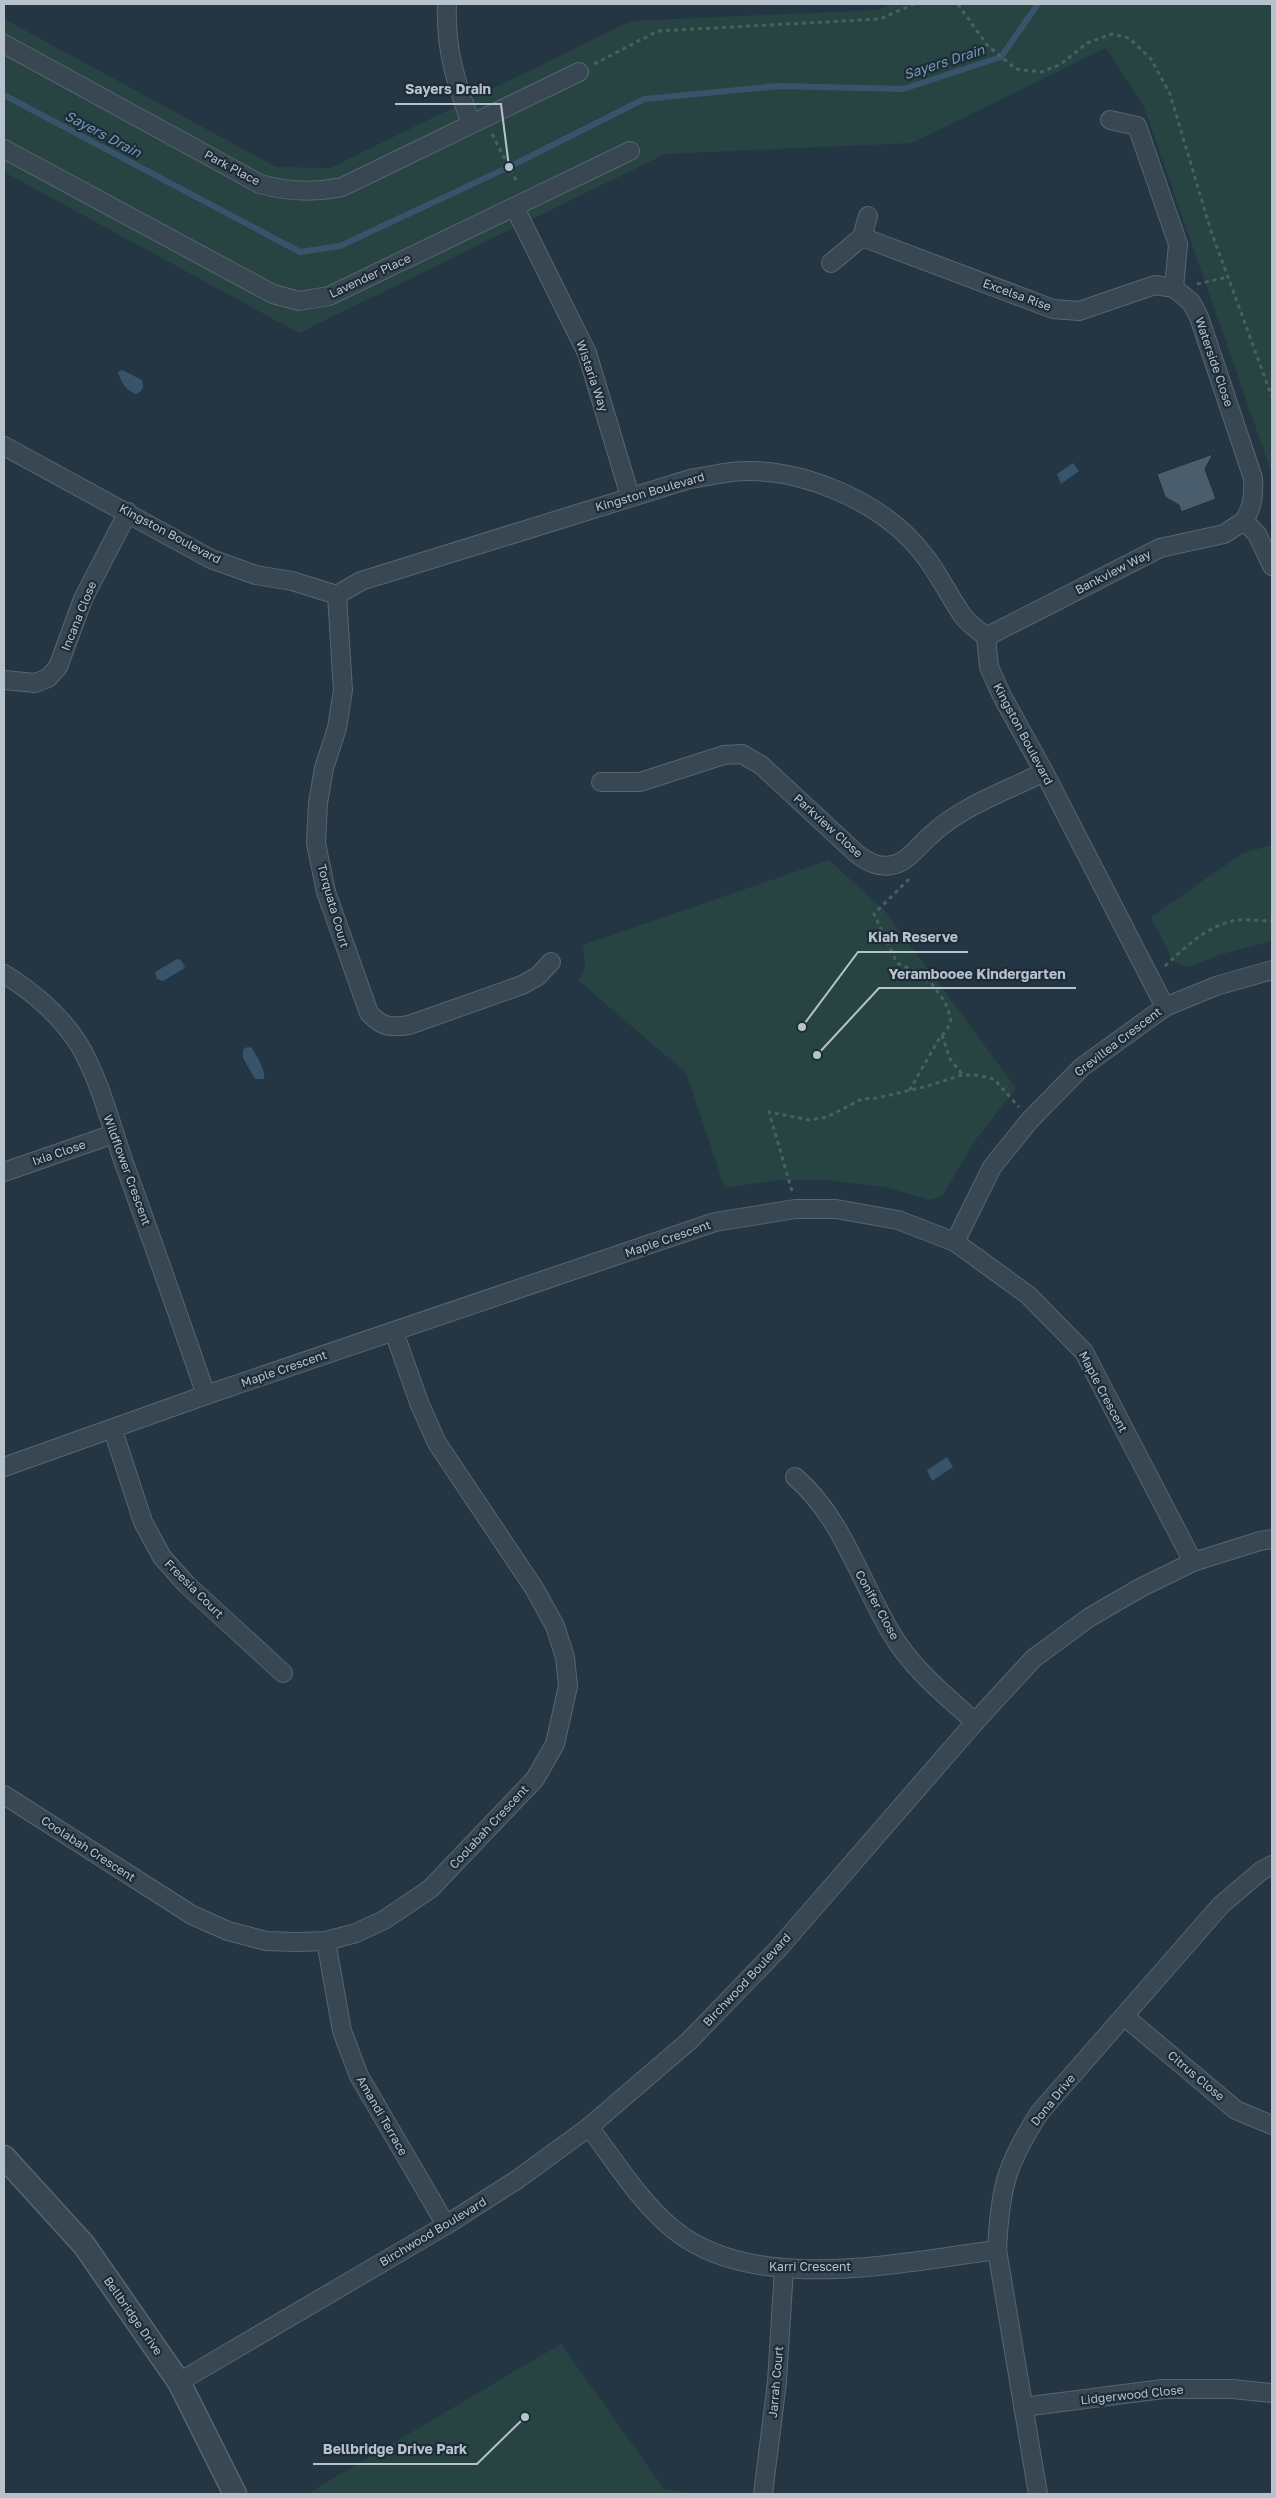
<svg xmlns="http://www.w3.org/2000/svg" width="1276" height="2498" font-family="'Golos Text',sans-serif">
	<rect width="100%" height="100%" fill="#243643"/>
	<!-- green -->
	<g fill="#274443">
		<polygon points="890,4 1272,4 1272,474 1144,107 1106,48 912,143 665,154 299,333 4,172 4,19 276,167 330,168 631,21 878,10"/>
		<polygon points="1272,845 1272,941 1222,954 1188,967 1174,962 1151,917 1243,853"/>
		<polygon points="829,860 885,911 1016,1088 976,1139 943,1195 931,1200 884,1187 826,1180 778,1180 725,1188 686,1073 579,981 585,967 583,945"/>
		<polygon points="561,2344 664,2489 698,2494 307,2494"/>
	</g>
	<!-- water -->
	<g fill="#37546b">
		<path d="M122,370L142,380C144,387 143,391 136,394C127,392 120,381 118,372Z"/>
		<polygon points="1073,463 1079,471 1061,484 1057,474"/>
		<polygon points="177,959 181,960 185,967 183,969 163,981 157,979 155,972"/>
		<path d="M248,1047L252,1048C257,1057 266,1070 264,1079H255L243,1058V1049Z"/>
		<polygon points="947,1457 953,1467 932,1481 927,1470"/>
	</g>
	<g fill="none" stroke-linecap="round" stroke-linejoin="round">
		<!-- stream -->
		<polyline stroke="#37546b" stroke-width="6" points="4,95 300,252 340,246 509,167 644,99 779,86 903,89 1001,57 1038,4"/>
	</g>
	<!-- building -->
	<polygon fill="#4a5d6c" stroke="#202e3a" points="1213,454 1205,469 1216,499 1181,512 1179,505 1165,497 1157,474"/>
	<g fill="none" stroke-linecap="round" stroke-linejoin="round">
		<defs>
			<g id="minor">
				<path d="M447,4C445,49 456,82 471,124"/>
				<path d="M4,44L260,184C288,192 313,193 342,187L579,72"/>
				<path d="M1110,120L1137,126L1178,244L1174,288L1191,302L1199,317L1253,478C1254,495 1253,506 1244,521L1257,534L1272,566"/>
				<polyline points="4,149 273,294 299,301 329,296 630,151"/>
				<polyline points="515,208 587,353 630,496"/>
				<polyline points="862,237 1053,309 1079,311 1155,285 1174,288"/>
				<polyline points="831,263 862,237 868,216"/>
				<path d="M4,446L211,559L256,575L292,581L337,595L361,581L690,479C703,477 717,474 731,472C798,465 883,501 924,555C939,574 949,596 963,616C969,624 978,630 986,637L989,667L1002,696L1044,772L1165,1007"/>
				<path d="M337,595L343,690L337,728L324,768L318,803L316,843L326,892L369,1013C382,1027 390,1028 409,1025L522,985L538,976L551,962"/>
				<polyline points="986,637 1160,548 1224,534 1244,521"/>
				<polyline points="4,680 35,683 48,678 58,667 83,599 128,512"/>
				<path d="M601,782H640L724,755L742,754L761,765L857,854C868,862 879,868 892,865C908,862 919,845 931,835C961,806 1007,791 1044,772"/>
				<path d="M4,974C31,990 61,1016 78,1043C99,1077 111,1125 124,1163C152,1240 179,1317 206,1395"/>
				<polyline points="4,1172 114,1134"/>
				<polyline points="955,1242 992,1167 1030,1120 1082,1067 1165,1007 1216,986 1272,970"/>
				<polyline points="113,1430 143,1522 162,1557 187,1585 283,1673"/>
				<polyline points="4,1467 206,1395 715,1222 795,1209 836,1209 898,1220 955,1242 1028,1295 1084,1352 1193,1562"/>
				<path d="M795,1477C841,1516 860,1580 890,1631C911,1668 944,1694 975,1722"/>
				<polyline points="4,1795 192,1915 228,1931 266,1941 297,1942 326,1941 356,1933 384,1920 430,1889 535,1779 555,1744 568,1686 565,1657 555,1626 534,1588 437,1443 420,1405 394,1332"/>
				<polyline points="326,1941 342,2031 359,2076 446,2225"/>
				<polyline points="1125,2017 1236,2110 1272,2125"/>
				<path d="M589,2127C615,2161 640,2202 673,2229C754,2296 902,2262 997,2250"/>
				<polyline points="179,2382 446,2225 518,2179 589,2127 689,2041 778,1949 975,1722 1034,1658 1090,1617 1140,1588 1193,1562 1260,1541 1272,1539"/>
				<polyline points="1023,2407 1163,2389 1232,2389 1272,2393"/>
				<polyline points="763,2494 777,2382 784,2269"/>
				<path d="M1038,2494L997,2250C1000,2188 1006,2164 1040,2112L1221,1905L1261,1871L1272,1865"/>
			</g>
			<polyline id="tertiary" points="4,2157 84,2245 179,2382 235,2494"/>
		</defs>
		<!-- minor casing -->
		<use href="#minor" stroke="#576570" stroke-width="20"/>
		<!-- tertiary casing -->
		<use href="#tertiary" stroke="#576570" stroke-width="25"/>
		<!-- path -->
		<g stroke="#476161" stroke-width="3" stroke-dasharray="4 4" stroke-linecap="butt">
			<polyline points="958,4 987,45 1016,69 1042,72 1061,64 1087,43 1112,34 1129,38 1151,59 1170,94 1211,231 1272,397"/>
			<polyline points="594,64 658,31 880,19 914,4"/>
			<polyline points="492,134 518,184"/>
			<polyline points="1197,284 1228,277"/>
			<polyline points="909,879 874,914 897,963 917,972 932,984 945,1002 951,1019 947,1030 939,1039 909,1091"/>
			<path d="M1165,966C1185,947 1208,925 1237,920C1248,919 1261,921 1272,921"/>
			<polyline points="942,1035 950,1059 962,1074"/>
			<polyline points="792,1191 769,1112 809,1120 827,1117 862,1099 877,1098 924,1087 962,1075 976,1075 994,1079 1019,1107"/>
		</g>
		<!-- minor -->
		<use href="#minor" stroke="#394752" stroke-width="18"/>
		<!-- tertiary -->
		<use href="#tertiary" stroke="#394752" stroke-width="22"/>
	</g>
	<g text-anchor="middle" stroke-width="4.5" stroke-linejoin="round" paint-order="stroke">
		<!-- street labels -->
		<g font-size="12" fill="#b6c2cc" stroke="#1e2c38">
			<text transform="translate(232 168) rotate(28)" y="4">Park Place</text>
			<text transform="translate(370 276) rotate(-25)" y="4">Lavender Place</text>
			<text transform="translate(1017 295) rotate(20)" y="4">Excelsa Rise</text>
			<text transform="translate(1214 362) rotate(71)" y="4">Waterside Close</text>
			<text transform="translate(592 376) rotate(71)" y="4">Wistaria Way</text>
			<text transform="translate(650 492) rotate(-16)" y="4">Kingston Boulevard</text>
			<text transform="translate(170 534) rotate(28)" y="4">Kingston Boulevard</text>
			<text transform="translate(1113 572) rotate(-27)" y="4">Bankview Way</text>
			<text transform="translate(79 616) rotate(-68)" y="4">Incana Close</text>
			<text transform="translate(1023 734) rotate(62)" y="4">Kingston Boulevard</text>
			<text transform="translate(828 826) rotate(42)" y="4">Parkview Close</text>
			<text transform="translate(333 906) rotate(74)" y="4">Torquata Court</text>
			<text transform="translate(1118 1042) rotate(-37)" y="4">Grevillea Crescent</text>
			<text transform="translate(59 1153) rotate(-19)" y="4">Ixia Close</text>
			<text transform="translate(127 1170) rotate(70)" y="4">Wildflower Crescent</text>
			<text transform="translate(668 1239) rotate(-19)" y="4">Maple Crescent</text>
			<text transform="translate(284 1369) rotate(-19)" y="4">Maple Crescent</text>
			<text transform="translate(1103 1392) rotate(62)" y="4">Maple Crescent</text>
			<text transform="translate(194 1589) rotate(45)" y="4">Freesia Court</text>
			<text transform="translate(877 1605) rotate(61)" y="4">Conifer Close</text>
			<text transform="translate(489 1827) rotate(-47)" y="4">Coolabah Crescent</text>
			<text transform="translate(88 1849) rotate(33)" y="4">Coolabah Crescent</text>
			<text transform="translate(747 1980) rotate(-47)" y="4">Birchwood Boulevard</text>
			<text transform="translate(1196 2076) rotate(40)" y="4">Citrus Close</text>
			<text transform="translate(1053 2100) rotate(-51)" y="4">Dona Drive</text>
			<text transform="translate(382 2116) rotate(60)" y="4">Amandi Terrace</text>
			<text transform="translate(433 2232) rotate(-31)" y="4">Birchwood Boulevard</text>
			<text x="810" y="2271">Karri Crescent</text>
			<text transform="translate(133 2316) rotate(55)" y="4">Bellbridge Drive</text>
			<text transform="translate(776 2382) rotate(-85)" y="4">Jarrah Court</text>
			<text transform="translate(1132 2395) rotate(-6)" y="4">Lidgerwood Close</text>
		</g>
		<!-- water labels -->
		<g font-size="14" font-style="italic" fill="#7497b1" stroke="#1e2c38">
			<text transform="translate(944 62) rotate(-18)" y="5">Sayers Drain</text>
			<text transform="translate(103 134) rotate(28)" y="5">Sayers Drain</text>
		</g>
	</g>
	<!-- callouts -->
	<path fill="none" stroke="#b6c2cc" stroke-width="2" d="M509 167L501 104H395M802 1027L858 952H968M817 1055L879 988H1076M525 2417L477 2464H313"/>
	<g fill="#b6c2cc" stroke="#1e2c38" stroke-width="2">
		<circle cx="509" cy="167" r="5"/>
		<circle cx="802" cy="1027" r="5"/>
		<circle cx="817" cy="1055" r="5"/>
		<circle cx="525" cy="2417" r="5"/>
	</g>
	<g font-size="14" text-anchor="middle" font-weight="bold" fill="#b6c2cc" stroke="#1e2c38" stroke-width="4.5" stroke-linejoin="round" paint-order="stroke">
		<text x="448" y="94">Sayers Drain</text>
		<text x="913" y="942">Kiah Reserve</text>
		<text x="977" y="979">Yerambooee Kindergarten</text>
		<text x="395" y="2454">Bellbridge Drive Park</text>
	</g>
	<!-- border -->
	<rect width="1276" height="2498" fill="none" stroke="#b6c2cc" stroke-width="10"/>
</svg>
